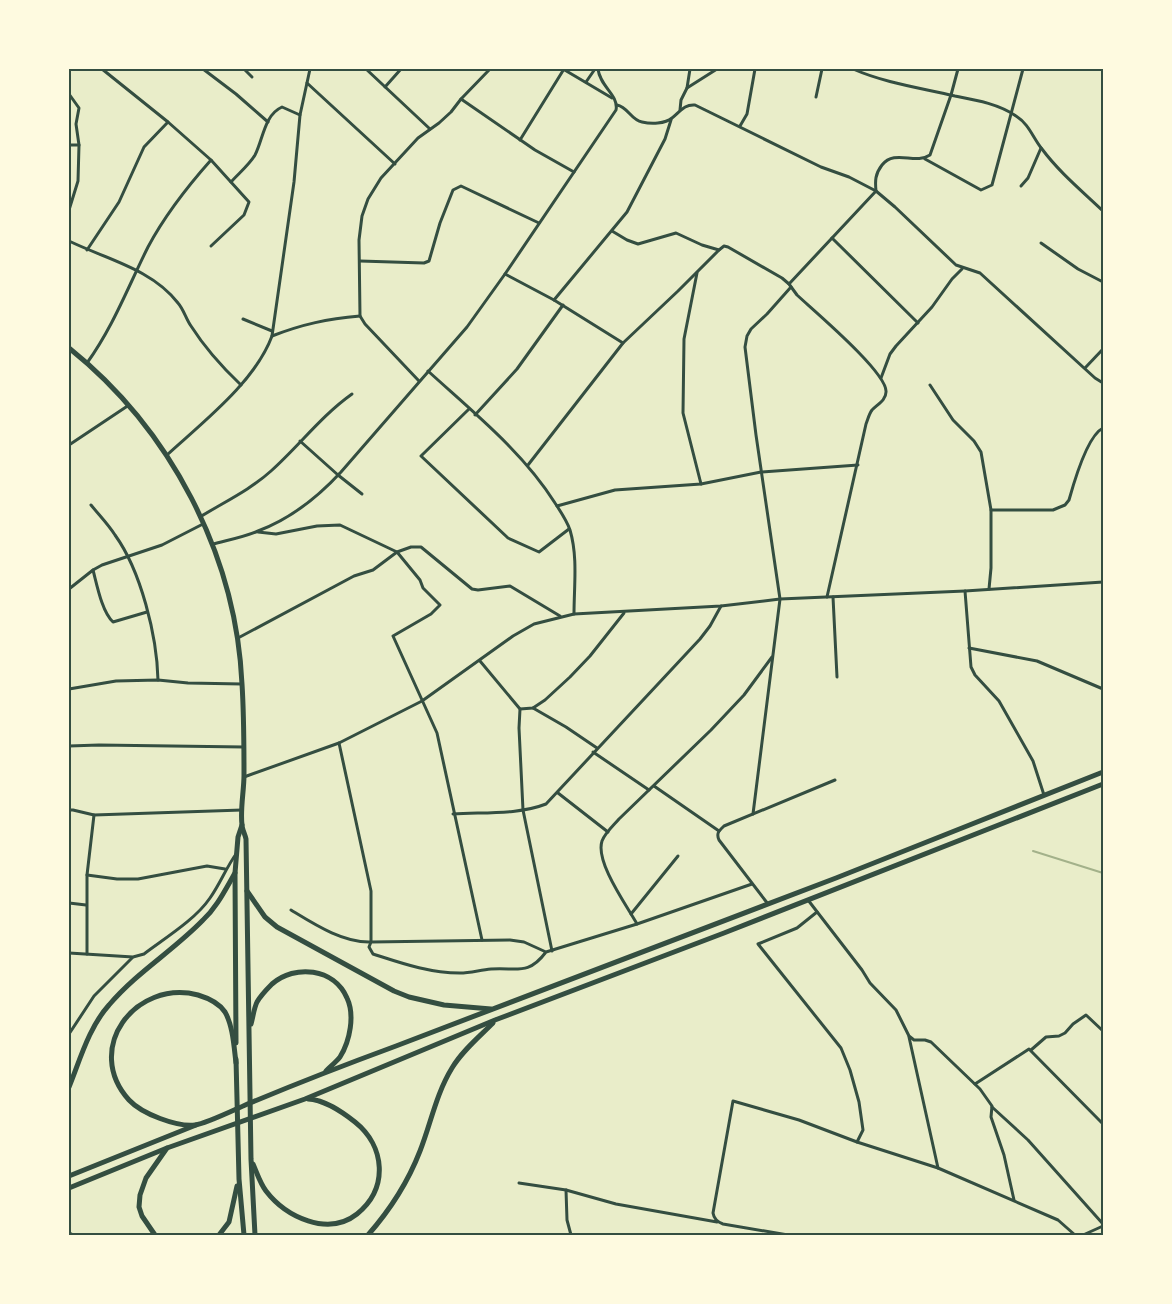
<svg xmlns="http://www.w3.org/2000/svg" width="1172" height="1304" font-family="Karla,sans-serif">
	<rect width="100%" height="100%" fill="#e9edc9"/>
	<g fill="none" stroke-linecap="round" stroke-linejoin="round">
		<!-- stream -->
		<polyline stroke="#a3b18a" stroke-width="2" points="1033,851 1103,873"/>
		<!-- minor -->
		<g stroke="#344e41" stroke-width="3">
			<polyline points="102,69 168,122 211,160 249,202 244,215 211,246"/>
			<polyline points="203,69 236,94 268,122"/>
			<polyline points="244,69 252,77"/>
			<polyline points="366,69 430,129"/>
			<polyline points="563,69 612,98"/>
			<path d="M853,69C885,83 921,88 955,96C976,100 999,104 1016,116C1029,124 1033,138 1042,149C1059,172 1082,191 1103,211"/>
			<polyline points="586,82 595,69"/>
			<polyline points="307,83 395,164"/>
			<polyline points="385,87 401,69"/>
			<polyline points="687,88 690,69"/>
			<polyline points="69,94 79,108 76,124 79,145 78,181 69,210"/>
			<polyline points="816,97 822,69"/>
			<polyline points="461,99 535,150 574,172"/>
			<path d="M617,105C628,107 631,120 642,122C651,124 665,124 672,118C680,112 684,104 695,105L821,167L849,177L876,191L895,207L956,265L980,273L1095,378L1103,383"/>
			<polyline points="680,110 681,100 687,88 717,69"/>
			<polyline points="740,126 747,114 755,69"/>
			<polyline points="520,140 564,69"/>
			<polyline points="69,145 79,145"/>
			<polyline points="925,159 981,190 992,185 1023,69"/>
			<path d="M231,182C239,173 249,165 255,155C263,140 264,115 282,107L300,115"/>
			<polyline points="1021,186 1028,178 1041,148"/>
			<polyline points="612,231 627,240 638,244 676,233 702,245 719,250"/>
			<polyline points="832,238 918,323"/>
			<path d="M69,241C106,259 152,269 178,303C184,310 186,319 191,326C205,348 222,367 241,385"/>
			<polyline points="1041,243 1078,269 1103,282"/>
			<polyline points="87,250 119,202 144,147 168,122"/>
			<polyline points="360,261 424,263 429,261 440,223 453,190 461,186 539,223"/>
			<polyline points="697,273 684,339 683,413 701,484"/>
			<polyline points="505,274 554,300 623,343"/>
			<path d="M789,284L876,191C875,181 875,174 882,165C895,149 915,165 930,155L951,95L958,69"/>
			<polyline points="554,300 627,212 665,139 671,120"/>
			<polyline points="243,319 272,331"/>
			<path d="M272,336C303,324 327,319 360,316"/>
			<path d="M87,363C113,327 128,287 148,247C165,215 187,187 211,160"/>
			<polyline points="1085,368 1103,349"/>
			<path d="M428,371C473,412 523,452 555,503C561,512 567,521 570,530C578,557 574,586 574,614"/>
			<polyline points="881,378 890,354 896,346 932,307 952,279 962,269"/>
			<polyline points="419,381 365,324 360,316 359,240 362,216 368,199 381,178 418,138 439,123 451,112 461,99 490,69"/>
			<polyline points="930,385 953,420 974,441 981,452 991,510 991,568 989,589"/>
			<polyline points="469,409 421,456 508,538 539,552 569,529"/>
			<polyline points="475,415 517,369 563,305"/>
			<polyline points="300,441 338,475 362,494"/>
			<polyline points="69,445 129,405"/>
			<path d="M167,455C203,422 255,382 272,336L294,182L300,115L310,69"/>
			<path d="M528,465L623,343L678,291L719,250L724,246L728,247L782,278L789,284L797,295C813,310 888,373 886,392C886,400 878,404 872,410C869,414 868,419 866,424L827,597"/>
			<path d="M91,505C99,515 108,524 115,535C141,571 157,636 158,680"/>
			<polyline points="557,506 615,490 701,484 761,472 858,465"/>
			<path d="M991,510H1053L1065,505L1069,500C1074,482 1087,436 1103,428"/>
			<path d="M200,517C224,502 250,490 271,471C299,446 321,416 352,394"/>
			<polyline points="258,532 276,534 317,526 340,525 397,552 411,547 421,547 472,589 478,590 510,586 560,616"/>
			<path d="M213,544C228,540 244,537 258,531C290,519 318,497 341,472L467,327L505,274L616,110C619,95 600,87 598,69"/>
			<path d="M93,570C97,585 102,612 113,622L147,612"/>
			<polyline points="69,589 93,570 102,565 162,545 203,524"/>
			<polyline points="965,591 971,667 975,675 999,701 1033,761 1044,795"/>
			<polyline points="833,597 837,677"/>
			<polyline points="238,638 354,576 373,570 397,552 420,580 423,588 440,605 431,614 393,636 437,733 482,940"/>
			<polyline points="969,648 1037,661 1103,689"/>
			<polyline points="480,661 520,709 519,728 523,810 552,951"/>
			<polyline points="69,689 116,681 158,680 188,683 242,684"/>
			<polyline points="533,708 566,727 597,748"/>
			<polyline points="520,709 533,708 545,700 570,677 590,656 624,613"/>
			<polyline points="69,746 99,745 244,747"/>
			<polyline points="593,752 649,790"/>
			<polyline points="244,777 339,743 422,701 513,636 534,624 574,614 721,606 780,599 965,591 1103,582"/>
			<polyline points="654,786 719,831"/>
			<polyline points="558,793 608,832"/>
			<polyline points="69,810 73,810 94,815 242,810"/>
			<path d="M453,814C483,812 518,815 546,804L700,639L710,626L721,606"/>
			<polyline points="753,814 780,599 756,435 745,347 747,336 751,329 767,314 791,287"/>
			<polyline points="87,875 117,879 138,879 207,866 225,869"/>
			<polyline points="808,900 862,970 870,983 896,1010 909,1036 914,1040 925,1040 931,1042 980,1089 992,1106 991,1117 1004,1155 1014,1200"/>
			<polyline points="69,903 86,905"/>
			<path d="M768,904L719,840C716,833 719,831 724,826L835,780"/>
			<path d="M291,910C314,924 343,943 371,942V891L339,743"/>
			<polyline points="817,912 797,928 758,944 841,1048 850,1070 859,1102 863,1130 857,1142"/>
			<polyline points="631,914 678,856"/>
			<path d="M637,924C627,906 595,862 602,841C605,833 613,826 619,819L711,730L744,695L772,657"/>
			<path d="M546,952L524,942L510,940L371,942L369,947L373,954C401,963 429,973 460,973C470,973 480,970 491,969C517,967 528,976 546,952L637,924L752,884"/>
			<path d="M69,953L133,957L144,954C165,938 195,920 210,898C220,884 226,868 236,854"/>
			<polyline points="87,954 87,875 94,815"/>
			<polyline points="69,1034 94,996 132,958"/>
			<polyline points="909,1037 938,1168"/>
			<polyline points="1031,1050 1046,1037 1059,1036 1065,1033 1073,1024 1086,1015 1103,1031"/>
			<polyline points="975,1084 1029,1049 1103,1124"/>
			<polyline points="992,1107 1028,1140 1103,1224"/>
			<polyline points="519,1183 566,1190 616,1204 717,1222"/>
			<polyline points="566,1190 567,1220 571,1235"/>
			<path d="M788,1235L723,1224C717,1222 714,1219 713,1213L733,1101L799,1120L857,1142L938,1168L1058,1220L1075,1235"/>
			<polyline points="1083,1235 1103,1226"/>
		</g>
		<!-- primary -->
		<g stroke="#344e41" stroke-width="5">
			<polyline points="69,1176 196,1125"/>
			<polyline points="69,1188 167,1148"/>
		</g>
		<!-- trunk -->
		<g stroke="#344e41" stroke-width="5">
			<path d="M69,348C170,429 236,554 242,684C244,715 244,745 244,775C244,791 240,809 242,825C242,829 245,834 246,839L251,1159L255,1235"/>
			<polyline points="247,891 265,917 277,927 394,991 409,997 444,1005 491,1009"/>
			<path d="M251,1024C253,1017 254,1008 257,1002C261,995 267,989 272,984C295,964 334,968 347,998C355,1015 350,1041 340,1057C336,1062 331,1066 326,1071"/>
			<polyline points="236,1043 235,873 238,837 242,825"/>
			<polyline points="236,1059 239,1179 244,1235"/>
			<path d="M236,1063C234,1047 233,1026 225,1012C219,1003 208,998 198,995C135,979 83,1049 129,1100C142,1114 177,1127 195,1125C206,1124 238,1108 250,1103C298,1083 347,1064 396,1046C543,990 690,935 836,878C925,843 1014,807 1103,772"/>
			<path d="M69,1087C80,1060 89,1027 109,1005C137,972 173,951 203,920C217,907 225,890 235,873"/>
			<path d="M253,1164C257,1173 260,1183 266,1191C286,1217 328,1237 357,1214C389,1188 385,1146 355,1122C341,1111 325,1100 308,1099"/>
			<polyline points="69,1234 71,1235"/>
			<polyline points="155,1235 142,1216 139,1207 140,1195 146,1178 167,1148 305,1099 495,1020 724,933 1103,784"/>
			<polyline points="219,1235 229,1222 237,1186"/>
			<path d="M368,1235C390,1210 408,1182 420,1151C431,1123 436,1094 452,1068C462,1051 479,1037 493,1023"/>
		</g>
	</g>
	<!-- border -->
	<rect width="1172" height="1304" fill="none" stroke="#fefae0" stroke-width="140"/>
	<rect x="70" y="70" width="1032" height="1164" fill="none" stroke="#344e41" stroke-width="2"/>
</svg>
